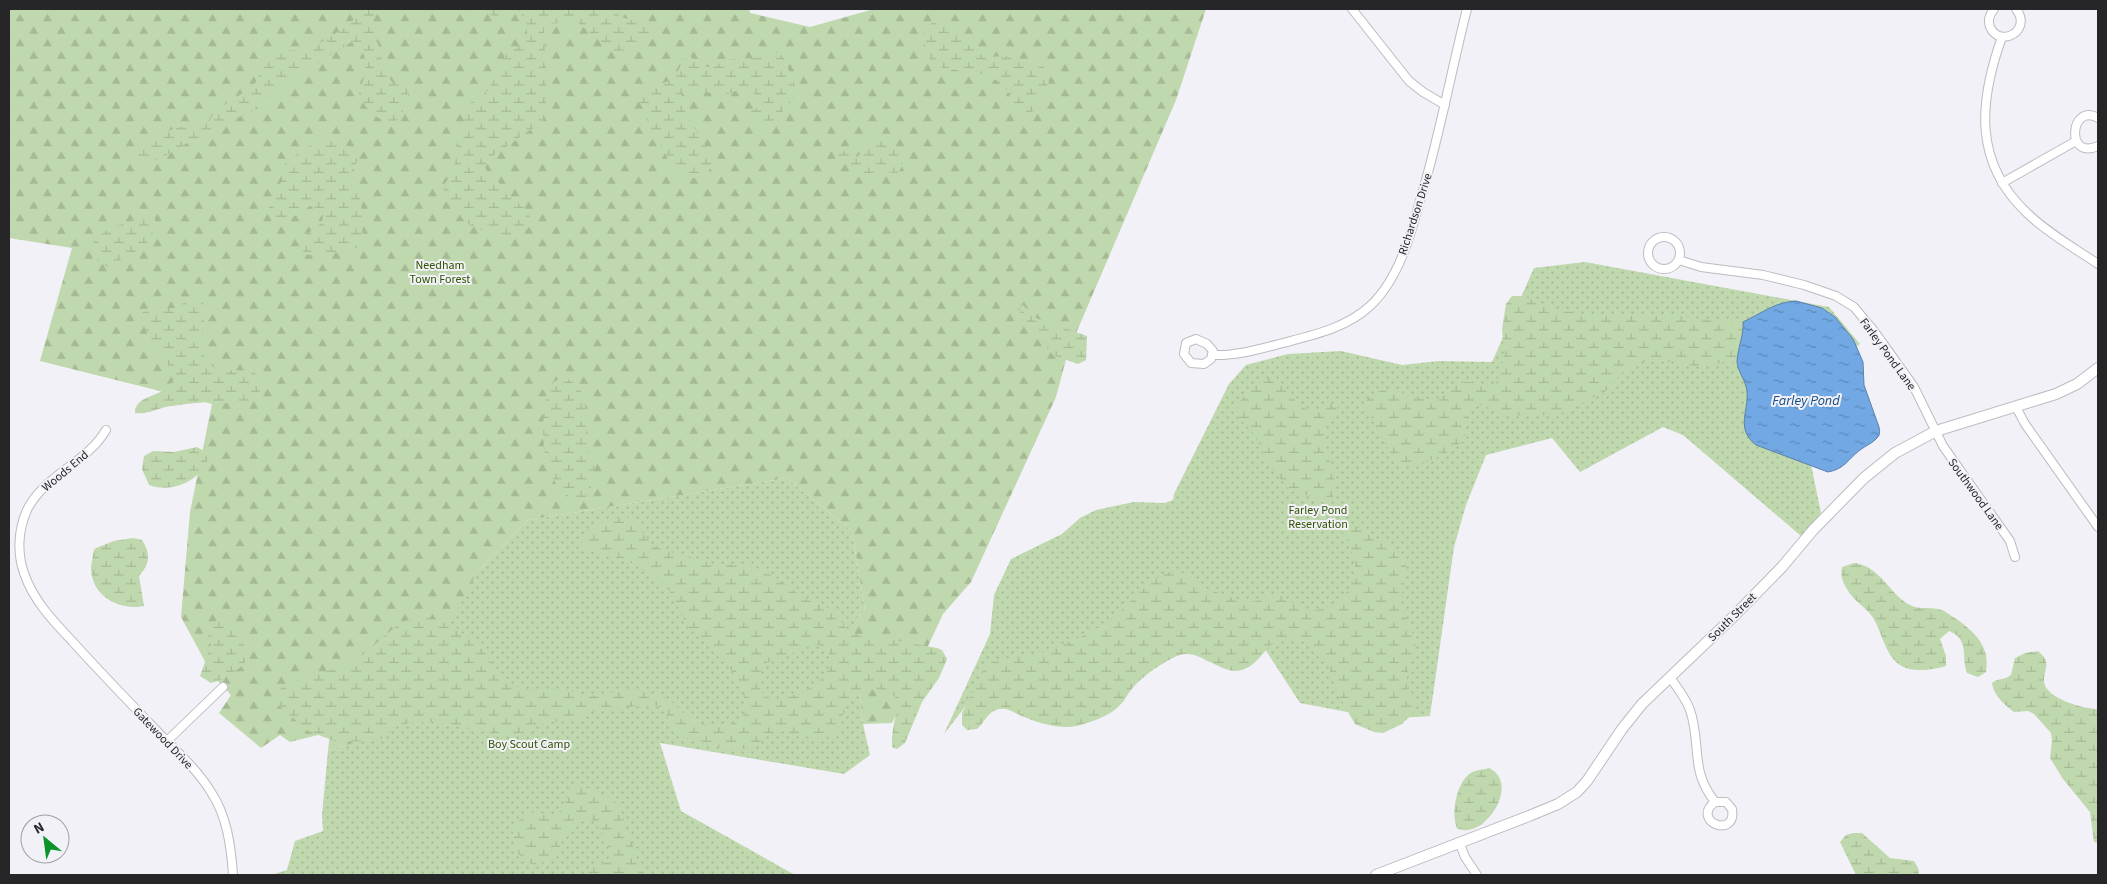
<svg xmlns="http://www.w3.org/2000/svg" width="2107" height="884" font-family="'Source Sans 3',sans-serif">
	<defs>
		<pattern id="grass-dots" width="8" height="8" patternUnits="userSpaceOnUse" patternTransform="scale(1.25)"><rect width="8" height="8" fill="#c0d8ad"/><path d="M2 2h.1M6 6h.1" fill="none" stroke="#a5b995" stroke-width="1.8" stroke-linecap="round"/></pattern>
		<pattern id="forest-firs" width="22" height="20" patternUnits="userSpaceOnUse" patternTransform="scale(1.25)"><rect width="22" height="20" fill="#c0d8ad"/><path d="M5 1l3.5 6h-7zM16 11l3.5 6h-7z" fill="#a5b995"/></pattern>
		<pattern id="wetland-marsh" width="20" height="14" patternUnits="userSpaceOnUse" patternTransform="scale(1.25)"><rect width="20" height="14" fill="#c0d8ad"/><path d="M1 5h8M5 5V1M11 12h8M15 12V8" fill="none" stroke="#a5b995"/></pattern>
		<pattern id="water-ripples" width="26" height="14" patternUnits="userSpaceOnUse" patternTransform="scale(1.25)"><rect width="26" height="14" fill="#72a8e4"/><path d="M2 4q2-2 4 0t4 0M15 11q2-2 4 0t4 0" fill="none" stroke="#5d89b9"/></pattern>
	</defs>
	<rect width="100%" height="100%" fill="#f1f1f7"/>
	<!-- grass -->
	<g fill="url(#grass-dots)">
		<polygon points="1585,262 1829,307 1860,344 1848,353 1809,455 1821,513 1801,536 1683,435 1663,427 1580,472 1552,438 1486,455 1466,505 1454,547 1430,716 1384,719 1300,703 1263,646 1214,662 1207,661 1195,653 1177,647 981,686 944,734 990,634 994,595 1011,559 1062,534 1080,518 1096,510 1134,502 1165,503 1173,500 1174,494 1229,384 1246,365 1288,354 1341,351 1402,365 1439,361 1492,362 1534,268"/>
		<polygon points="787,478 852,531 865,610 858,617 852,631 863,724 870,755 844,774 660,743 681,811 795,875 271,875 287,870 295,841 323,831 322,815 328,751 384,733 476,573 528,520"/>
	</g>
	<!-- forest -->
	<polygon fill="url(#forest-firs)" points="9,9 749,9 750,13 810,27 874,9 1206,9 1176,100 1068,352 1056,397 971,582 943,614 892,723 863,724 852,630 858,617 865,610 852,531 787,478 528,520 476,573 469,589 384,733 328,751 330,732 290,742 280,735 261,748 219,713 231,695 213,676 181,617 190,512 212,404 40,361 72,248 9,238"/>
	<!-- wetland -->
	<g fill="url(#wetland-marsh)" fill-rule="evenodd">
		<path d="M362,9H382L372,20C374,30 377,38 379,48C383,63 382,71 394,84L411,86L402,114L394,124C379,122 361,106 358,91C368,76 370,52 353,41L286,84L251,112L230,121L180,147L159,160L147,161L130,157L127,152C133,148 136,150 142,148C153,145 161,133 173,129C184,125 195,128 208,123L215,111L252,87L257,80L268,54L276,48C284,49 296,52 304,50C318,46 356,23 362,9Z"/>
		<polygon points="459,9 508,9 497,17 475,10 465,11"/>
		<path d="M518,9H612L621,17L645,24L654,33V37L628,51L613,52L576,21L549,24L544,27L547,90L544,120L540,125L530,130L487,160L485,167C488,175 492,175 498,181C500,184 501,189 504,192C514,202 537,210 528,228L508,236L493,235L470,225L461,217L444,191V185L450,176L454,165L460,131L471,102C494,95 492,73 505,56C510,50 521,45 527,40V24Z"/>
		<path d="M932,23H939L945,27L984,57L1011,56L1043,65L1049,82L1034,111L1026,114C1012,108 1010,88 996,80C976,69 952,73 932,64L923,41V29Z"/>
		<path d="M775,52L783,56L798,93L772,124L766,126L750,115L749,109H756L761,103C746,76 733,97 720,95C709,94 699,89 689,87L682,92C677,124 737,162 698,179L676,173L648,124L638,96C655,74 669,96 683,60L690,56L700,66L709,67L731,59L757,58Z"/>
		<path d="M884,135C893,139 905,155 902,166C901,169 899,171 897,173L882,172L868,178C859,167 841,166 834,154L844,151L857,157C870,145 861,139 884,135Z"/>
		<path d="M323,139L348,146L359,158L346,181C348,189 354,190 359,196C363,203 362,231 363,240L361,246L348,252L308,255C286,241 320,228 322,221C324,217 322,213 320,209L310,206C296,215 284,226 268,215C269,201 275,194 281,182C283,177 280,176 280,171C281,162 315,142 323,139Z"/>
		<path d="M154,217L157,226L146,245L112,265L106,266L98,261L93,243C100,228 138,218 154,217Z"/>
		<path d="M1512,296H1522L1558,309L1585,316L1637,314L1669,315L1726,322H1743L1744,329L1737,363L1724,362L1708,366H1694L1674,362H1641L1623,372L1606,391L1564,412L1550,415L1506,416L1485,406L1475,404C1462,412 1468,427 1464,440C1452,452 1421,467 1404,465C1400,465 1397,462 1394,460L1367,409L1365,402C1389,374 1409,403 1434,399C1447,398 1453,384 1465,382C1478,381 1480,391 1495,385L1500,372L1504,355L1502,329L1506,304Z"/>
		<path d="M194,298L202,300L207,311C201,329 195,362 219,369C228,371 242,370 251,370C257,375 263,379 261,388C260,391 258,396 256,398C246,407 226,402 214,402C202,402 185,404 172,406C159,407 149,415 135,413C135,398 153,397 162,391C167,388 171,383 174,379L173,372L148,339L146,328L142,320L143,312L149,310L174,308Z"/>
		<polygon points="1023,305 1036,318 1087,336 1086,360 1078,364 1053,355 1018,309"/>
		<path d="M566,378C595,392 582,424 588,448C589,452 591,455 592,459C597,472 592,484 588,497L577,500C567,496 558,489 554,480C550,472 546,462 545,454C542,438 542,397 552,384C556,379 561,379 566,378Z"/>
		<path d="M1270,378C1289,382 1294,414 1317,410C1321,409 1327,405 1331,403L1337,405L1338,412C1332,418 1325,425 1324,435C1323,452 1349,494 1325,504L1315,497L1290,491L1269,464L1251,430L1237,416L1236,410L1238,404L1251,388L1258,382Z"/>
		<path d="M197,447L204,451L208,456C204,480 171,494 149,485L142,469L144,456L153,451L174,452Z"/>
		<path d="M625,516L633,521L652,544L661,549L713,564L743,565L762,570L790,587L804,599L820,603L836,613L847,630L853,633L864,636L882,638L937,648L942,650L947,659L939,678L922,702L905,743L897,749L892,747C891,731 897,716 897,699C884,683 858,689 847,705C842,713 842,726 834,733C810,753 776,710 758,746C731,755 699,744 674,732C668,725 669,714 662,708C653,699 605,714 588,711C572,729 557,718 539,724C528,728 521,734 509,736L435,722L409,723L394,727L387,736L376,741L337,742L308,731L277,704V693L283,686C308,675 336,671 359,657C379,645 395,619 420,617C439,616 472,637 484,651C494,663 497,680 513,686C531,692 549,688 567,691C579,693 589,697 601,695C609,695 616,690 624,689C630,689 637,691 643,692C652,694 662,695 669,700C675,703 678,709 683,713C691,719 705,726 715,726C770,726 737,676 719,653C710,642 695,636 687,625C679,613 676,598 666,587C660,580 631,561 621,558C607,553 592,556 582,544C582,524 610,519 625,516ZM816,644L827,649C844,678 789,704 766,698L758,685L760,673L766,663Z"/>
		<path d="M1346,521L1398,550L1405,561L1407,571L1400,603L1415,640L1416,649L1407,673V682L1416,710L1402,724L1383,733L1374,732L1355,724L1337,693L1328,664L1322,654L1304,642L1282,638C1265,644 1260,665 1242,670C1220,676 1199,646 1177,656C1161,663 1141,677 1131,690C1127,694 1125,701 1120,705C1109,717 1091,722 1076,726C1061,729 1041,724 1027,718C1020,716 1013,711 1006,709C1001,708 996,709 992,712C986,716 983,724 977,729L967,730L962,725V713L987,664L1004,659L1037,654L1057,647L1085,635L1117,615L1152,580L1169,572L1184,573L1205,588L1241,601L1253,602L1275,593C1287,597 1297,608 1310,610C1333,612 1357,589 1355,566C1354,558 1351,546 1347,540C1345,535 1341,532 1341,526Z"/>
		<path d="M133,538L142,540C151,554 150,564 139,576L144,606C120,611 93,597 91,570C91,564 93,556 94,550L96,548L114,541Z"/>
		<path d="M1854,563C1880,566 1888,592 1908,604C1917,610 1928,607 1938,609C1945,610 1949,615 1955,618C1974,631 1991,647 1986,672L1978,677L1967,673C1961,658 1970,639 1949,631L1940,639L1946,656V666C1933,670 1912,673 1900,665C1884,655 1882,629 1871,615C1864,606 1853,600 1847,589C1843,583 1840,575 1842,567Z"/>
		<path d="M219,620C240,624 244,643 246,661C239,671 222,680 211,683L200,676L211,645L205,626Z"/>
		<path d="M2038,651C2053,663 2043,669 2044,682C2046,699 2085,709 2098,709V843L2094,842L2090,812L2063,779L2050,758L2052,740L2051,733L2034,714L2028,711L2014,712C2005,705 1993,695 1992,683C1998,678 2005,680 2011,675L2015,658L2025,653Z"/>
		<path d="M1489,768C1522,784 1483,842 1457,828C1451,814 1456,787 1467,776C1472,770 1482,770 1489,768Z"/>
		<path d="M578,786C590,788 609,795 617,804C623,811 638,863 642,875H585L591,868L608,862C616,849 600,829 591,818L573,823L564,834L559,849L552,857L536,865C527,863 523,860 518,853C507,838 513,818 531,813C540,811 549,818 558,813C568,806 564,793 578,786Z"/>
		<polygon points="1853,833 1862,833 1890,858 1914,861 1918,868 1919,875 1856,875 1840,842 1846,835"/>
	</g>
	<!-- water -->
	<path fill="url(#water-ripples)" stroke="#5b81ac" d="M1796,301L1822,308L1835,317L1853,339L1863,362L1864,385L1879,427C1880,432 1880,435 1877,438C1873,443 1865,446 1860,450C1848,459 1845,469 1828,472L1756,445C1735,428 1749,412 1747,391C1746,381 1737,370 1737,361C1738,347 1744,335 1743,322C1762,313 1775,302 1796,301Z"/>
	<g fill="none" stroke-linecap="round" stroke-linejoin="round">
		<defs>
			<g id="street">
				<polyline points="1352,9 1409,81 1423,92 1445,105"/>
				<path d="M1994,9C1990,14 1987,20 1990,27C2000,49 2033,30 2016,9"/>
				<path d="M2002,37C1979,101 1973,162 2027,213C2048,233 2074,248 2098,264"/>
				<path d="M2098,118C2070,102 2065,161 2098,146"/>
				<polyline points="2002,183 2076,141"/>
				<circle cx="1664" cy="253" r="16"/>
				<polyline points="1679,260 1701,267 1763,275 1804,285 1836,296 1854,307 1874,331 1914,387 1943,446 2010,541 2015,557"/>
				<polygon points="1196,339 1207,344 1213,351 1211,359 1204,364 1191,363 1184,354 1186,343"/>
				<path d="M1212,355C1237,356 1260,349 1283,343C1314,335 1346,328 1370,306C1399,279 1411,234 1421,197C1440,135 1451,71 1467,9"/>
				<polyline points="2016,407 2025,424 2098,527"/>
				<path d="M106,430C87,463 44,475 27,510C18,530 17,553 24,573C33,600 53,621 72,641C100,672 129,702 158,732C176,751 197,769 211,792C227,816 231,846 233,875"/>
				<path d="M1670,677C1677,688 1686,698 1690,710C1702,745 1689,769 1715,802C1690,821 1737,840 1732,809L1726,802H1715"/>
				<polyline points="167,741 223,687"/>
				<polyline points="1460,844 1465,857 1477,875"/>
			</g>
			<polyline id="secondary" points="1376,875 1529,816 1558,804 1577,792 1587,781 1622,729 1642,704 1734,616 1782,567 1813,530 1864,478 1895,453 1936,431 2056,394 2077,384 2098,368"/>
		</defs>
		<!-- street casing -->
		<use href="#street" stroke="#bbbbc1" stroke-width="10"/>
		<!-- secondary casing -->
		<use href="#secondary" stroke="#bbbbc1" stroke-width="12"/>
		<!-- street -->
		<use href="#street" stroke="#fff" stroke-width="8"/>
		<!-- secondary -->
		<use href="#secondary" stroke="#fff" stroke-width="10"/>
	</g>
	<g text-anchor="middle" stroke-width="4" stroke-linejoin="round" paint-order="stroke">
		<!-- street labels -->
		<g font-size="12" fill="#262628" stroke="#f1f1f7">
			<text transform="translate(1415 214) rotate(-72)" y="4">Richardson Drive</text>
			<text transform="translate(1888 354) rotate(54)" y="4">Farley Pond Lane</text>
			<text transform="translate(65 471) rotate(-40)" y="4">Woods End</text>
			<text transform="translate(1976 494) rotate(54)" y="4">Southwood Lane</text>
			<text transform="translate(1732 617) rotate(-45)" y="4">South Street</text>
			<text transform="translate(163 738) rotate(46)" y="4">Gatewood Drive</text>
		</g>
		<!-- park labels -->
		<g font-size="12" fill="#305201" stroke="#f1f1f7">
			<text x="440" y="269">Needham<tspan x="440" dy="14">Town Forest</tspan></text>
			<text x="1318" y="514">Farley Pond<tspan x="1318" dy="14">Reservation</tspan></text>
			<text x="529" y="748">Boy Scout Camp</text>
		</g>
		<!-- water labels -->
		<g font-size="14" font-style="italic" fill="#154d84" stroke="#f1f1f7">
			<text x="1806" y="405">Farley Pond</text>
		</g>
	</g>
	<!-- border -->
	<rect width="2107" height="884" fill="none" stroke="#262628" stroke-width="20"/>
	<!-- north arrow -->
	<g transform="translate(45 839) rotate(331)"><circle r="24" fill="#f1f1f7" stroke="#a0a0a4"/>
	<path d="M0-4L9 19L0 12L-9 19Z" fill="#0a9429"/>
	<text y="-8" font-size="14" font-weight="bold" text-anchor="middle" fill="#262628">N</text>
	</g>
</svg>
